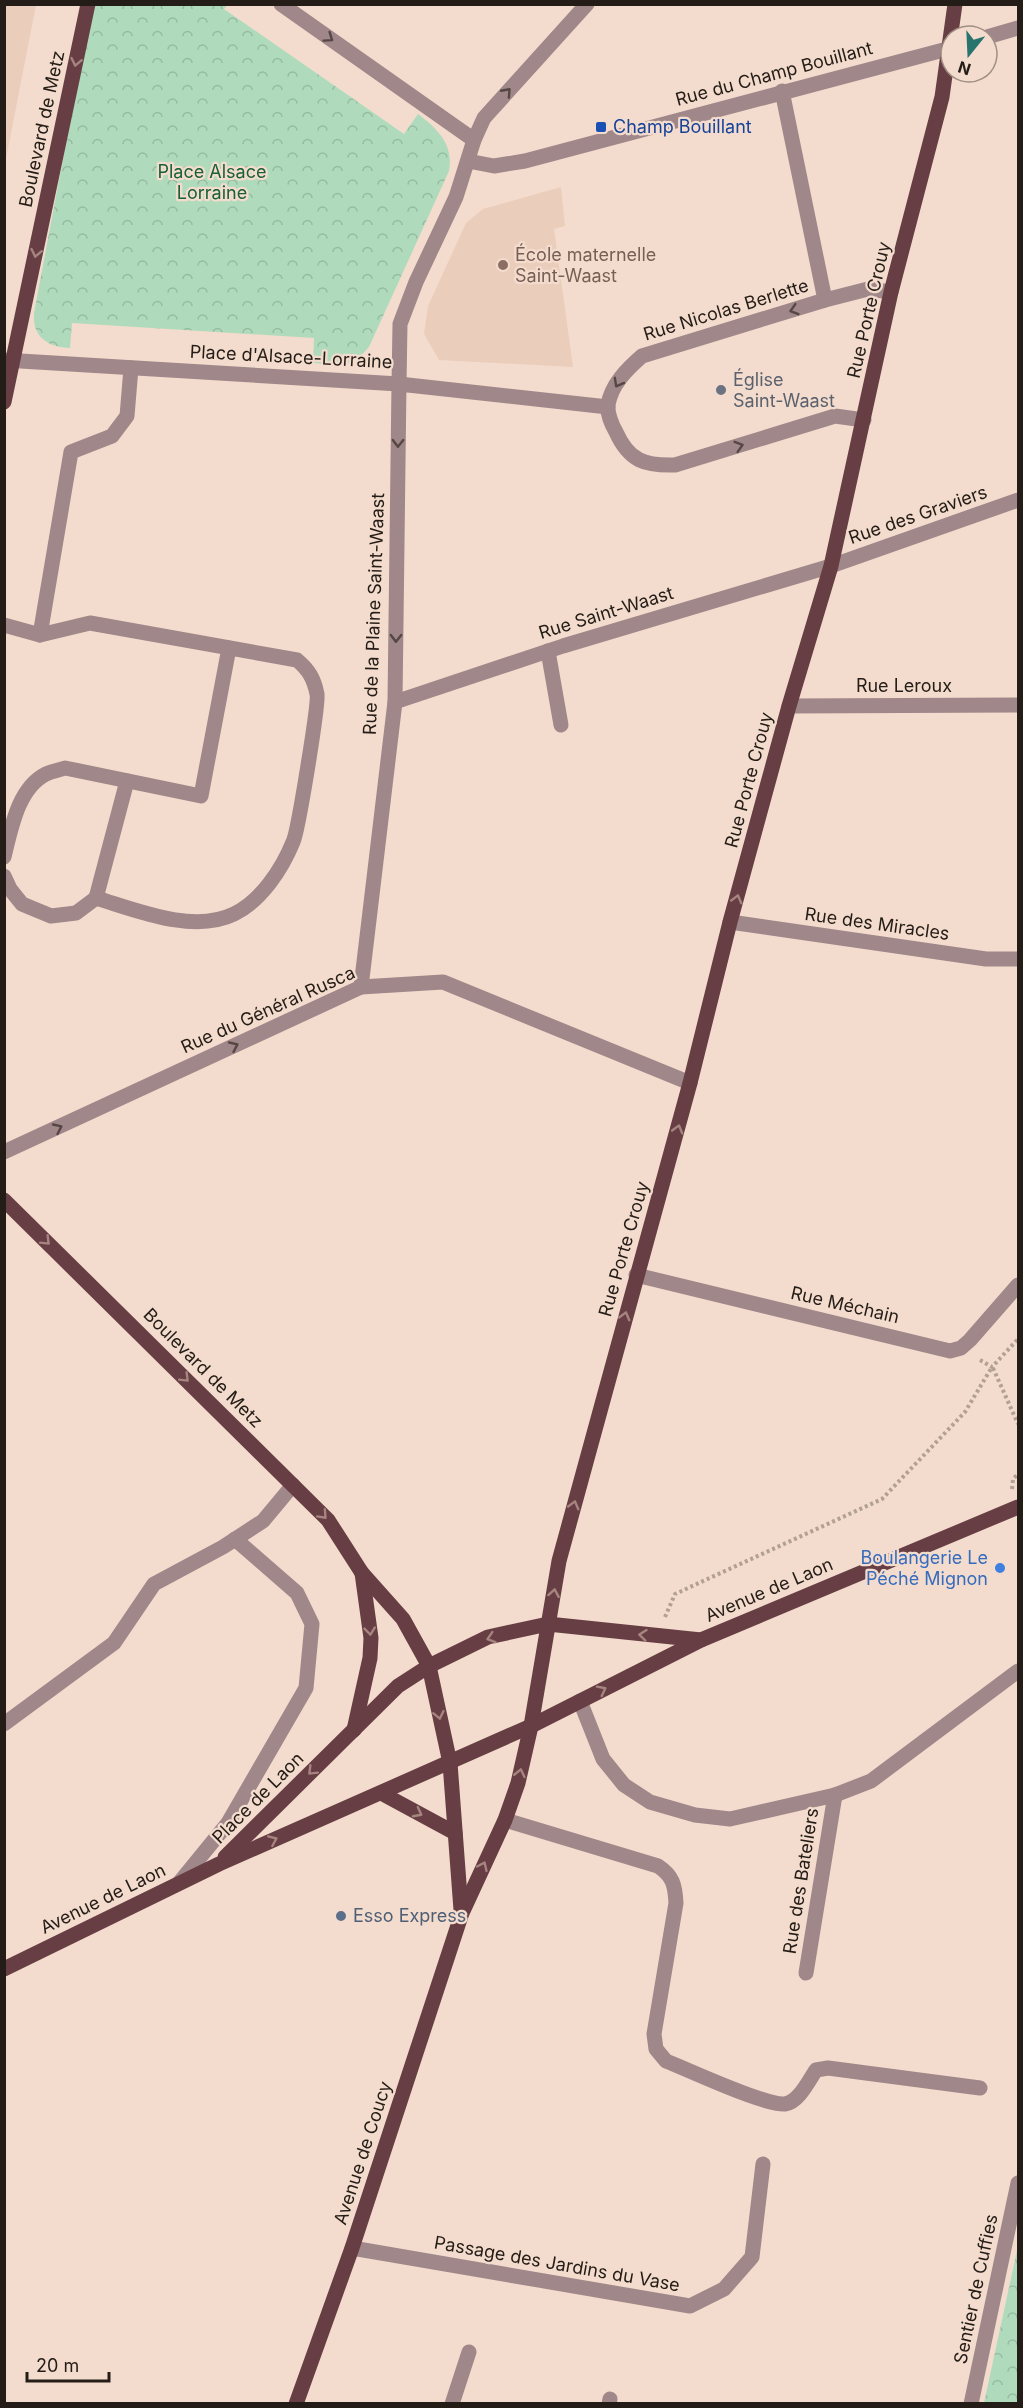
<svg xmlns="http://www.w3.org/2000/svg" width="1023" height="2408" font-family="Inter,sans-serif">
	<defs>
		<pattern id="park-crowns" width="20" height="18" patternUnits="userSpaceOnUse" patternTransform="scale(1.5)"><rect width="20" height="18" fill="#afdbbc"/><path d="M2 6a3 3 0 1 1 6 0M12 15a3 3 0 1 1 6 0" fill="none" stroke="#96bba1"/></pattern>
	</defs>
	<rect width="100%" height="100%" fill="#f3dccd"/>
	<!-- built -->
	<g fill="#ebcdbb">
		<polygon points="4,5 36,5 6,159 4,159"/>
		<polygon points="561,187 565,226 554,229 573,367 439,360 424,334 428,306 466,223 483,209"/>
	</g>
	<!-- park -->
	<g fill="url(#park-crowns)">
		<path d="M92,5H227L224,9L404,134L418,114C438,129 454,145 449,171L369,347C351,369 339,365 313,363L314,338L72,323L70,348C48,347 32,337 34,313Z"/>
		<polygon points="1018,2246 1018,2403 984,2403"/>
	</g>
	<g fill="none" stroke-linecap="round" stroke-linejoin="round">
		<!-- path -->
		<g stroke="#b2a094" stroke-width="4" stroke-dasharray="3 3" stroke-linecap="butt">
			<polyline points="980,1360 992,1367 1018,1339"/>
			<polyline points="993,1368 1018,1424"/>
			<polyline points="1012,1489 1013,1479 1018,1474"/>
			<polyline points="665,1617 675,1594 882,1499 965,1412 992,1367"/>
		</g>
		<!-- minor -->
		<g stroke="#a08789" stroke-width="15">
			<polyline points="281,4 474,140"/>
			<polyline points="987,37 1018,28"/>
			<polyline points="782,91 825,300"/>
			<polyline points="468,161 494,166 525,161 951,48"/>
			<polyline points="4,360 399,384 400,324 416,282 456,197 474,140 484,118 587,4"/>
			<path d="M864,420L835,416L675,465C645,466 629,461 616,432C612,425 607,413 608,405C611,385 627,369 642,356L825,300L868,289L891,292"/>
			<path d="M4,625L40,635L90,623L297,660C309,670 314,679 317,694C319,703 298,832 293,842C282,869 261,901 234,914C193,934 136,910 96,898L76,913L51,916L22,904L10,889L4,876"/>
			<polyline points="40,635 71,452 112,436 127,416 131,368"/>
			<polyline points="548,651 561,725"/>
			<polyline points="395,702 563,646 831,566 1018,500"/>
			<polyline points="789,706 1018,705"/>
			<path d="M4,857C11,829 18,788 46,774C52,771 59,770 65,768L201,796L229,648"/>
			<polyline points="96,898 127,781"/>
			<polyline points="730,922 986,959 1018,959"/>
			<polyline points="361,987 395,702 399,384 608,407"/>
			<polyline points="4,1152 361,987 443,982 690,1083"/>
			<polyline points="636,1275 950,1351 961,1348 970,1340 1018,1285"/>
			<polyline points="580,1701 603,1759 624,1785 650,1802 695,1815 730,1819 835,1795 871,1781 1018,1671"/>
			<polyline points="4,1724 114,1643 154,1584 223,1547 263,1521 293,1485"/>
			<path d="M505,1820L658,1866C673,1876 675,1885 676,1903L654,2034L656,2049L666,2061C689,2070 765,2106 785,2104C799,2102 809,2080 816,2070L828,2068L980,2088"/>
			<polyline points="179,1883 228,1823 306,1688 312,1624 297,1593 235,1539"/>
			<polyline points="806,1973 835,1795"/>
			<polyline points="352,2248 690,2306 724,2289 752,2257 763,2164"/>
			<polyline points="452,2404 469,2352"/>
			<polyline points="609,2404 610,2399"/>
			<polyline points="971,2404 1018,2183"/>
		</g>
		<!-- major -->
		<g stroke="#673e43" stroke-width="15">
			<polyline points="4,402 88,4"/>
			<polyline points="4,1200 328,1520 362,1573 403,1619 429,1666 450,1763 461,1910"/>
			<polyline points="354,1730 370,1658 371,1638 362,1573"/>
			<polyline points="381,1793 455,1833"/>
			<polyline points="225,1857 398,1686 429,1666 488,1637 548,1624 701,1640"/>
			<polyline points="4,1969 219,1864 531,1726 701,1640 1018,1507"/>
			<polyline points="296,2404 352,2248 462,1913 505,1820 518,1783 531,1726 559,1561 690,1083 730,922 789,706 831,566 891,292 942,97 955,4"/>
		</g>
	</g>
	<!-- one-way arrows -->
	<defs><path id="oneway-chevron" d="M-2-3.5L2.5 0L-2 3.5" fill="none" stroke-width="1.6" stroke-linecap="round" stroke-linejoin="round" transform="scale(1.5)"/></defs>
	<g stroke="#564744">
		<use href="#oneway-chevron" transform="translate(329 38) rotate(35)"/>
		<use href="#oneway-chevron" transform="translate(507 92) rotate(-48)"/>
		<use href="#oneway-chevron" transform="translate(794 310) rotate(163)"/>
		<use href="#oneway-chevron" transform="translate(618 383) rotate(119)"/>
		<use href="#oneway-chevron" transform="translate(398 443) rotate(91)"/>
		<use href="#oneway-chevron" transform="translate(739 446) rotate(-17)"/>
		<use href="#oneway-chevron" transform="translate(396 638) rotate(91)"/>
		<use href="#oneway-chevron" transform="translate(234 1046) rotate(-25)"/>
		<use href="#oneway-chevron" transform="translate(58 1128) rotate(-25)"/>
	</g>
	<g stroke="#a68581">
		<use href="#oneway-chevron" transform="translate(76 62) rotate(102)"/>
		<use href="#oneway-chevron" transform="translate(36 253) rotate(102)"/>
		<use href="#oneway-chevron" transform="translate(737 899) rotate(-75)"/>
		<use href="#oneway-chevron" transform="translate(678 1129) rotate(-74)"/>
		<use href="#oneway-chevron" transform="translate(46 1241) rotate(45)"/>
		<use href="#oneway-chevron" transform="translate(625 1316) rotate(-75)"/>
		<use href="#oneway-chevron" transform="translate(185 1378) rotate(45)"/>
		<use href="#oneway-chevron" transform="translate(574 1505) rotate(-75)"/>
		<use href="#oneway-chevron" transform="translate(323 1515) rotate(47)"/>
		<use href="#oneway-chevron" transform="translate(554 1593) rotate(-80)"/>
		<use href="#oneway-chevron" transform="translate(370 1631) rotate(84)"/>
		<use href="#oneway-chevron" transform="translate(643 1635) rotate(-174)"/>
		<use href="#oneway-chevron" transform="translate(491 1638) rotate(163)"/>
		<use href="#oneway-chevron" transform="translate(602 1690) rotate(-27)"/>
		<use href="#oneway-chevron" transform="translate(439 1715) rotate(78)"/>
		<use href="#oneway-chevron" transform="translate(312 1771) rotate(135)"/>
		<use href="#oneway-chevron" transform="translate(520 1773) rotate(-77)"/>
		<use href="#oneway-chevron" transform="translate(418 1813) rotate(28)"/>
		<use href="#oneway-chevron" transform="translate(273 1840) rotate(-23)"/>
		<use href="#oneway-chevron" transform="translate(483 1866) rotate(-65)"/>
	</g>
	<!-- markers -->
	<rect fill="#1a4fb4" stroke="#f3dccd" stroke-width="2" x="595" y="121" width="12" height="12" rx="3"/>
	<circle fill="#8d6e63" stroke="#f3dccd" stroke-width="2" cx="503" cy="265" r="6"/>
	<circle fill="#6b7280" stroke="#f3dccd" stroke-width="2" cx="721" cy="390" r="6"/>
	<circle fill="#3f7fe0" stroke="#f3dccd" stroke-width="2" cx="1000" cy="1568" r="6"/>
	<circle fill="#5c6f8a" stroke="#f3dccd" stroke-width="2" cx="341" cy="1916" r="6"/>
	<g text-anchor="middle" stroke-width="4.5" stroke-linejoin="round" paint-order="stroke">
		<!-- street labels -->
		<g font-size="18" fill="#241c16" stroke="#f3dccd">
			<text transform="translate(774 74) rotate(-15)" y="6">Rue du Champ Bouillant</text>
			<text transform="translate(42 129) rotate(-78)" y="6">Boulevard de Metz</text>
			<text transform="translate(726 310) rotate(-17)" y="6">Rue Nicolas Berlette</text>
			<text transform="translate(869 310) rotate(-77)" y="6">Rue Porte Crouy</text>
			<text transform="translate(291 357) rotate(3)" y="6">Place d'Alsace-Lorraine</text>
			<text transform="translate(918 515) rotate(-19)" y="6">Rue des Graviers</text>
			<text transform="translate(606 613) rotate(-17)" y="6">Rue Saint-Waast</text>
			<text transform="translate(374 614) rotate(-88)" y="6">Rue de la Plaine Saint-Waast</text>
			<text x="904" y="692">Rue Leroux</text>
			<text transform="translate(749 780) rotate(-75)" y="6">Rue Porte Crouy</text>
			<text transform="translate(877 924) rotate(8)" y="6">Rue des Miracles</text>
			<text transform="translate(268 1010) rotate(-24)" y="6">Rue du Général Rusca</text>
			<text transform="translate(624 1249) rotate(-74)" y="6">Rue Porte Crouy</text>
			<text transform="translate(845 1305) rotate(13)" y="6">Rue Méchain</text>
			<text transform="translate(203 1368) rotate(45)" y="6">Boulevard de Metz</text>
			<text transform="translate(769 1590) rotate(-23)" y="6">Avenue de Laon</text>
			<text transform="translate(258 1798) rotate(-45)" y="6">Place de Laon</text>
			<text transform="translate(801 1881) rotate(-81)" y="6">Rue des Bateliers</text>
			<text transform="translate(103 1899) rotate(-26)" y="6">Avenue de Laon</text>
			<text transform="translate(363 2153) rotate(-72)" y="6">Avenue de Coucy</text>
			<text transform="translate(557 2264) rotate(10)" y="6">Passage des Jardins du Vase</text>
			<text transform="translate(976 2289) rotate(-78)" y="6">Sentier de Cuffies</text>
		</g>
		<!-- transit labels -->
		<g font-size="18" fill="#164399" stroke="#f3dccd" text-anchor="start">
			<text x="613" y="133">Champ Bouillant</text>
		</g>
		<!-- park labels -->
		<g font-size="18" fill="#176138" stroke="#f3dccd">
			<text x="212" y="178">Place Alsace<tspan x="212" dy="21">Lorraine</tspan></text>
		</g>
		<!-- education labels -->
		<g font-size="18" fill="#785e54" stroke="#f3dccd" text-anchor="start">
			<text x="515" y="261">École maternelle<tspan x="515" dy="21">Saint-Waast</tspan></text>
		</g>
		<!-- worship labels -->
		<g font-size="18" fill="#5b616d" stroke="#f3dccd" text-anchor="start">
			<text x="733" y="386">Église<tspan x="733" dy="21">Saint-Waast</tspan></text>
		</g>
		<!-- shop labels -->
		<g font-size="18" fill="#366cbe" stroke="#f3dccd" text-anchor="end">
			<text x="988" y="1564">Boulangerie Le<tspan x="988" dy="21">Péché Mignon</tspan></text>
		</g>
		<!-- service labels -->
		<g font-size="18" fill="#4e5e75" stroke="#f3dccd" text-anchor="start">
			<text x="353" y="1922">Esso Express</text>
		</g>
	</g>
	<!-- border -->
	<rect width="1023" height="2408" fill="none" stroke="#241c16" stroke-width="12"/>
	<!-- north arrow -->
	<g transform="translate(969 54) rotate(198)"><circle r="28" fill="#f3dccd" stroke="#a08f84" stroke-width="1.5"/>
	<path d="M0-4.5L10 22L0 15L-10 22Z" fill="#29736f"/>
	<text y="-9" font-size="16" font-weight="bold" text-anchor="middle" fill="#241c16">N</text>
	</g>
	<!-- scale -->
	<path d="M27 2372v9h82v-9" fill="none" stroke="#241c16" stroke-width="3"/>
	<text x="36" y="2372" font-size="18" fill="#241c16" stroke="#f3dccd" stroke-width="4.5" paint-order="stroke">20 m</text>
</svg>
